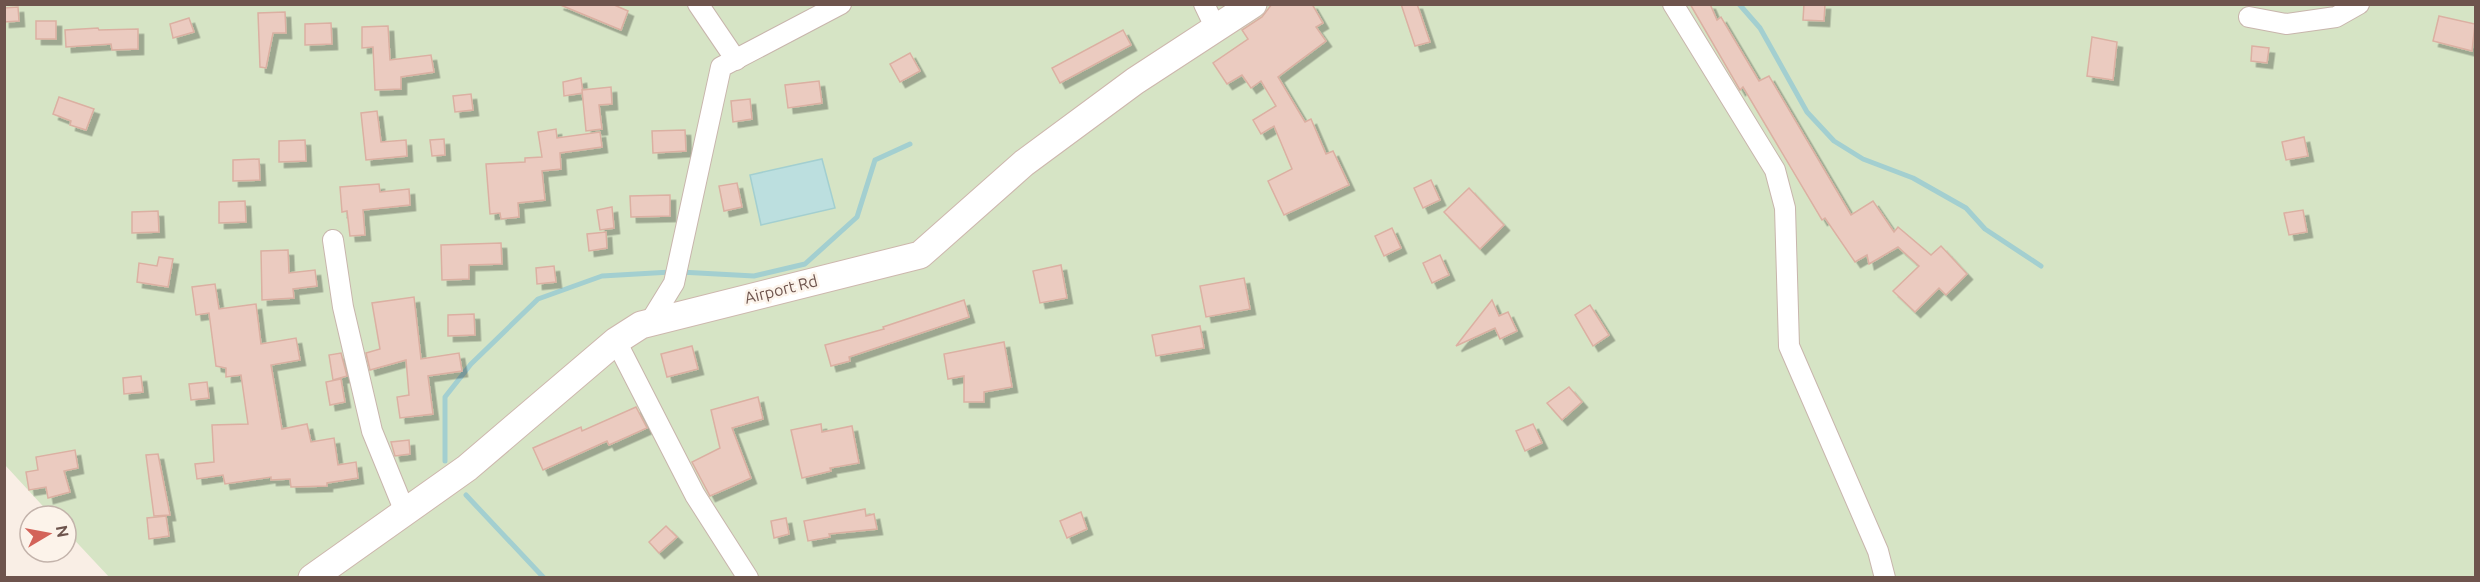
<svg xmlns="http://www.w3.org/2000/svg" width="2480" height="582" font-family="Ubuntu,sans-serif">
	<defs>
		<filter id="shadow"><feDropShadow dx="5.5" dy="5.5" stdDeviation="0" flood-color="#0004"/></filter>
	</defs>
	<rect width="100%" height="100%" fill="#f9eee5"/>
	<!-- green -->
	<polygon fill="#d6e4c5" points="5,5 2475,5 2475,577 110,578 66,531 66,516 52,516 5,465"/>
	<!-- water -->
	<polygon fill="#bcdfdf" stroke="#a3cfd0" stroke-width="1.5" points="822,159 835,208 761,225 750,175"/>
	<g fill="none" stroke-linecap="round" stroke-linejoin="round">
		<!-- stream -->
		<g stroke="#a3cfd0" stroke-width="5">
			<polyline points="1739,4 1760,28 1807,112 1834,141 1863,159 1913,178 1966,208 1985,229 2041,266"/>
			<polyline points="680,272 754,276 805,264 857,217 875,160 910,144"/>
			<polyline points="445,461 445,397 471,364 538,299 602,276 671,272"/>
			<polyline points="466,495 544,578"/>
		</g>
	</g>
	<!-- building -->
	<g fill="#ebcbc0" stroke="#dbb0a2" stroke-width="1.5" filter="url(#shadow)">
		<polygon points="558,4 612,4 628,11 621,30"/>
		<polygon points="1272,4 1312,4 1323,23 1316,27 1326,41 1278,77 1305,122 1311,119 1326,154 1333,151 1349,185 1284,215 1268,181 1292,169 1274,126 1261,134 1253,120 1276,106 1261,81 1251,88 1242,75 1227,84 1213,63 1248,39 1242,30 1262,17"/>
		<polygon points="1401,4 1417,4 1430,42 1415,46"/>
		<polygon points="1690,4 1710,4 1717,20 1721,17 1759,81 1769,76 1851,215 1873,201 1894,232 1898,227 1931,255 1941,246 1967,274 1946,295 1939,288 1915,312 1893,291 1919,266 1898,247 1869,264 1867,255 1855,262 1825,218 1822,220 1743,87 1740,90"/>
		<polygon points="1804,4 1825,4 1824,21 1803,20"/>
		<polygon points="18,7 19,21 4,22 4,8"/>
		<polygon points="285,12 286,33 273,33 266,68 260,67 258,13"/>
		<polygon points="2439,16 2475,24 2472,51 2433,41"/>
		<polygon points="189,18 194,32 173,38 170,24"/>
		<rect x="36" y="21" width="20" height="18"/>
		<polygon points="331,23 332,44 305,45 305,24"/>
		<polygon points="388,26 390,60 431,55 434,72 401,77 401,89 375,90 373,47 362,48 362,27"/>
		<polygon points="98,28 99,30 138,29 138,49 112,50 111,44 66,47 65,30"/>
		<polygon points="1123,30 1131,45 1060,83 1052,68"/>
		<polygon points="2092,37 2117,42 2113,80 2087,76"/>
		<polygon points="2252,46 2269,48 2267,63 2251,61"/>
		<polygon points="910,53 920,71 900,82 890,64"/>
		<polygon points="581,78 583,93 564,96 563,82"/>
		<polygon points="819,81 822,103 788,108 785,85"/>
		<polygon points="611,87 612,104 599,105 602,129 586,131 582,90"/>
		<polygon points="471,94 473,110 455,112 453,96"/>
		<polygon points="59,97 94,109 86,130 70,125 71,121 53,114"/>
		<polygon points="750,99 752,119 733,122 731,101"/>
		<polygon points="377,111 381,142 406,140 407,156 366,160 361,113"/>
		<polygon points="556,129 557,138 600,132 602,147 560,153 561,169 542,171 545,200 518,203 519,217 501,219 500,213 490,214 486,164 525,162 525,158 542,157 538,132"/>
		<polygon points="685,130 686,151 653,153 652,131"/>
		<polygon points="2304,137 2308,156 2286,160 2282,142"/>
		<polygon points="444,139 445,155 432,156 430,140"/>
		<polygon points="305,140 306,161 279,162 279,141"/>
		<polygon points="259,159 260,180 233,181 233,160"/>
		<polygon points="1431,180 1440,200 1423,208 1414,188"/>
		<polygon points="737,183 742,207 724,211 719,186"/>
		<polygon points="379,184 380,192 409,189 410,205 363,210 365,235 350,236 347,211 342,212 340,187"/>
		<polygon points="1469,188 1504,225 1480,249 1444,212"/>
		<polygon points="670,195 670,216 631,217 630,196"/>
		<polygon points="245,201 246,222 219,223 219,202"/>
		<polygon points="612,207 614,228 600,230 597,210"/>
		<polygon points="2303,210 2307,232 2289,235 2284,213"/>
		<polygon points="158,211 159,232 132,233 132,212"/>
		<polygon points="1392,228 1401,248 1384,256 1375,236"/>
		<polygon points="606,232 607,248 589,251 587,234"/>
		<polygon points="501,243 502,264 469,265 469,279 442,280 441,245"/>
		<polygon points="288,250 289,273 315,270 317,286 293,289 294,298 262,300 261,251"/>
		<polygon points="1440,255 1449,275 1432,283 1423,263"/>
		<polygon points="159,257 173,259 168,287 137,282 139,263 157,266"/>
		<polygon points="1061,265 1067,298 1040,303 1033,271"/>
		<polygon points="554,266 556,282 537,284 536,268"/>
		<polygon points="1244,278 1250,309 1206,317 1200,286"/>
		<polygon points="215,284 219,309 256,304 261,344 296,338 300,360 271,365 282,429 307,424 311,442 334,438 338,465 356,462 358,478 327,483 327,486 291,487 290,479 271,480 271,477 225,484 223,475 197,479 195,464 214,462 212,425 248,424 241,375 226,377 226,368 216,366 209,313 196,315 192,287"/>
		<polygon points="414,297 421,359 459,353 462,371 428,376 433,414 400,418 397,397 409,395 406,360 370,370 366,353 380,349 372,303"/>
		<polygon points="964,300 969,317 849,357 850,361 831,366 825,345 884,329 883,327"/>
		<polygon points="1492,300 1499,316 1508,312 1517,331 1500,339 1495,328 1456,346"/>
		<polygon points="1590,305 1609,335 1593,346 1575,315"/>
		<polygon points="474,314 475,335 448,336 448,315"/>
		<polygon points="1200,326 1204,348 1156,356 1152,335"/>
		<polygon points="1004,342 1012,387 984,392 984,402 964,402 964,376 948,379 944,354"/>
		<polygon points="692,346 698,369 667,377 661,354"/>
		<polygon points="341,353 347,376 333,380 329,355"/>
		<polygon points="141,376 143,392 124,394 123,378"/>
		<polygon points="341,379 345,402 330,405 326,382"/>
		<polygon points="207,382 209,398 191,400 189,384"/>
		<polygon points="1569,387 1582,402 1562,420 1547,403"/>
		<polygon points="758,397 763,419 732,428 751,478 710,496 692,462 720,448 711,410"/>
		<polygon points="636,407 647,428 609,445 607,441 543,470 533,448 581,427 582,431"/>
		<polygon points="821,424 822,432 852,426 859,463 830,468 831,471 802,478 791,430"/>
		<polygon points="1533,424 1542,443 1525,451 1516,431"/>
		<polygon points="409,440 410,454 395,456 391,442"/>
		<polygon points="75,450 78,468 64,471 70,492 48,498 46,487 29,490 26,472 38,470 36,457"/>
		<polygon points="158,454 170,515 154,516 146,455"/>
		<polygon points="865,509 866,516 874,514 877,529 829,534 830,537 808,541 804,521"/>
		<polygon points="1081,512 1087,529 1067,538 1060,521"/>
		<polygon points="166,516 169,536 149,539 147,518"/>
		<polygon points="786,518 789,534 774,538 771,521"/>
		<polygon points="666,526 677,537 659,553 649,542"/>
	</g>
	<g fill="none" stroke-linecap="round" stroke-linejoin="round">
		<defs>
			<g id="street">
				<polyline points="698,4 736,60"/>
				<polyline points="1204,4 1216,29"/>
				<polyline points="1673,4 1775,170 1785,208 1789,346 1878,551 1885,578"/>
				<polyline points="2249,17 2286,24 2336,17 2359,4"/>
				<polyline points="333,240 343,307 372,431 405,512"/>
				<polyline points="650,322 674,283 721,67 841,4"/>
				<polyline points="616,341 695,495 748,578"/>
			</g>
			<polyline id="secondary" points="312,578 467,468 616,341 641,325 920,255 1024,163 1135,81 1253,4"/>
		</defs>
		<!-- street casing -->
		<use href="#street" stroke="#c8b5ac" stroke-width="22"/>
		<!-- secondary casing -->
		<use href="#secondary" stroke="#cdb7ad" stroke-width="29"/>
		<!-- street -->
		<use href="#street" stroke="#fff" stroke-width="20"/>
		<!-- secondary -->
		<use href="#secondary" stroke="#fff" stroke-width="27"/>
	</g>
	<g text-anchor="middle" stroke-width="5" stroke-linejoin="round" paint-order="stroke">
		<!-- street labels -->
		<g font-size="16" fill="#6e544d" stroke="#fcf3ea">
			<text transform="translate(781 289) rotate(-14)" y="6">Airport Rd</text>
		</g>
	</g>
	<!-- border -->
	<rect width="2480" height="582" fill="none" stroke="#6e544d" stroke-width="12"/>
	<!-- north arrow -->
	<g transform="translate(48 534) rotate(80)"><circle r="28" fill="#fcf3ea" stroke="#c3b3ab" stroke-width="1.5"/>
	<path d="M0-4.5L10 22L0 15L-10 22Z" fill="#d36359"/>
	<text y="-9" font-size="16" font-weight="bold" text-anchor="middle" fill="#6e544d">N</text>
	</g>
</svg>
